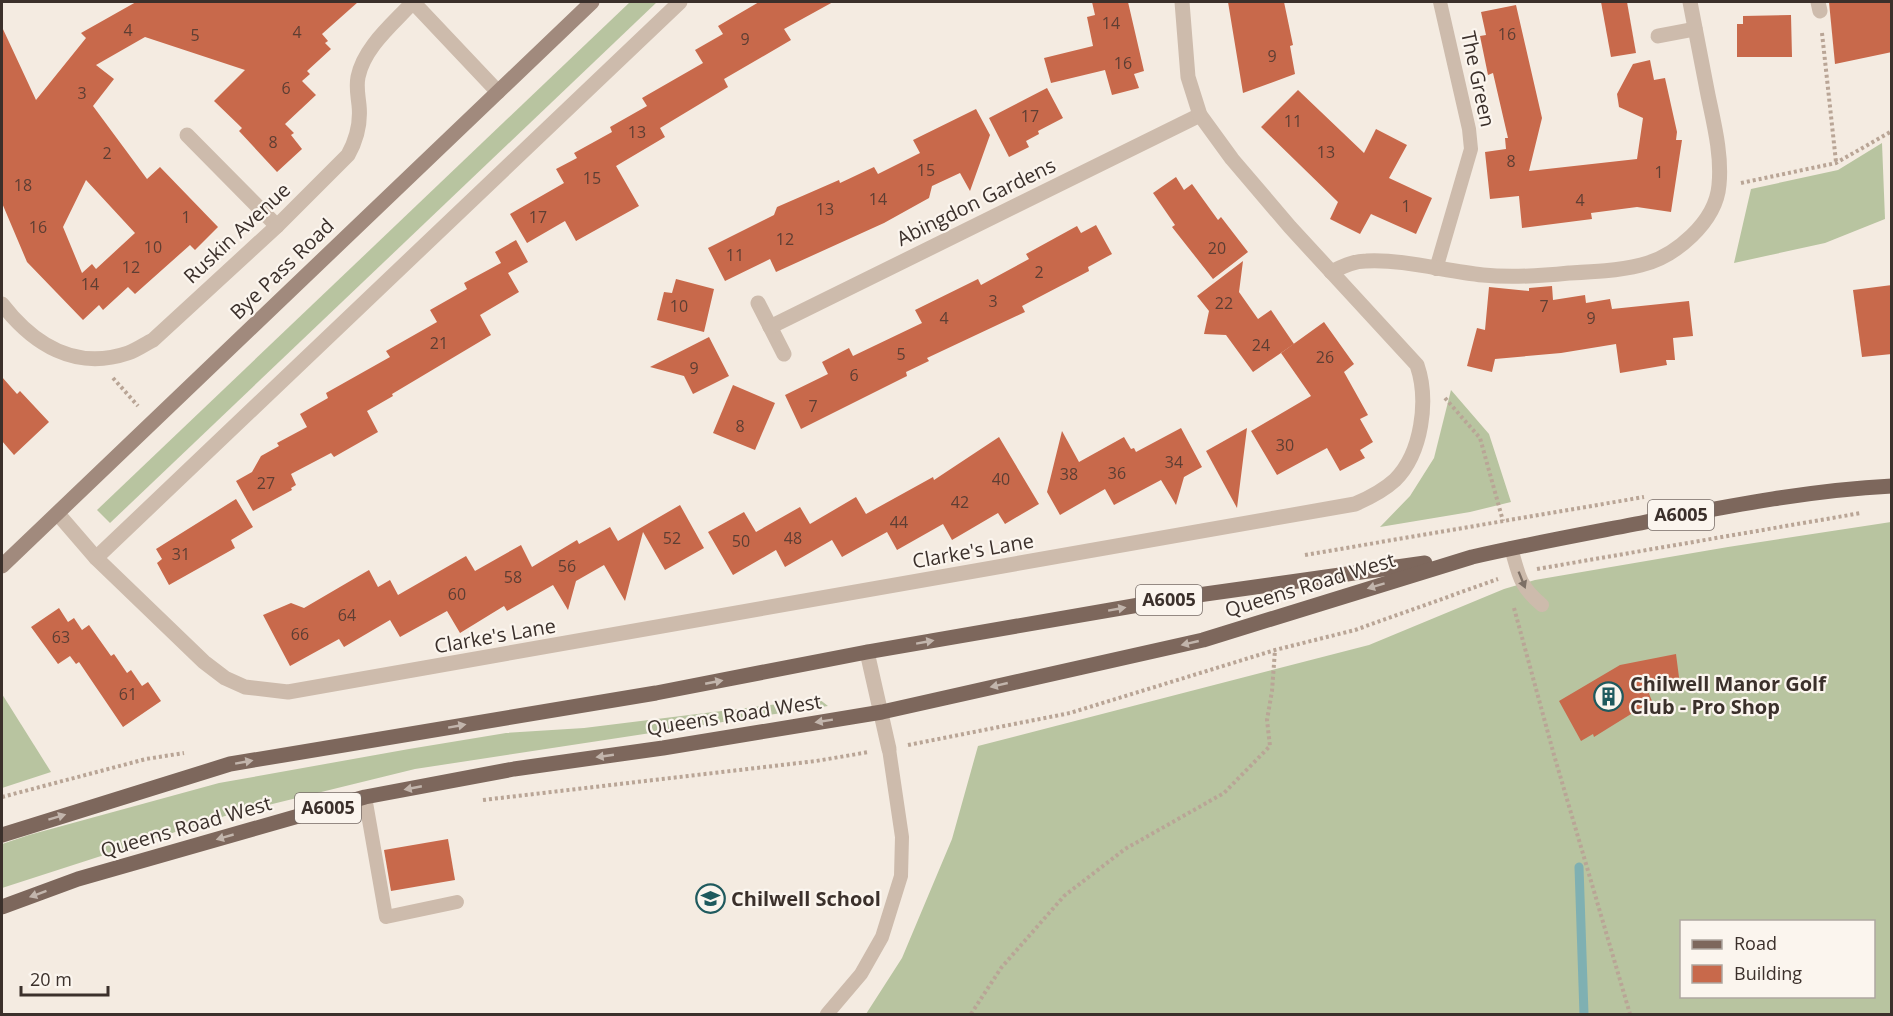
<svg xmlns="http://www.w3.org/2000/svg" width="1893" height="1016" font-family="'Open Sans',sans-serif">
	<rect width="100%" height="100%" fill="#f4ebe1"/>
	<!-- grass -->
	<g fill="#b8c4a0" fill-rule="evenodd">
		<polygon points="630,2 657,2 110,523 97,510"/>
		<polygon points="1882,143 1885,219 1825,243 1734,263 1751,189 1838,170"/>
		<polygon points="1451,390 1489,434 1511,502 1470,512 1380,527 1410,496 1434,458"/>
		<path d="M1891,522V1014H866L902,958L952,839L978,746L1369,645L1504,589L1535,580L1728,547ZM1682,922H1874V996H1682Z"/>
		<polygon points="2,694 51,772 2,788"/>
		<polygon points="819,699 828,706 415,769 228,815 2,888 2,844 29,835 219,783 409,749 506,733 584,728"/>
	</g>
	<g fill="none" stroke-linecap="round" stroke-linejoin="round">
		<!-- stream -->
		<polyline stroke="#7fb0b2" stroke-width="9" points="1579,867 1584,1014"/>
	</g>
	<!-- building -->
	<g fill="#c8694b" fill-rule="evenodd">
		<path d="M136,2H358L322,34L328,41L325,43L331,49L307,71L310,74L302,81L316,95L285,124L294,133L291,135L302,149L277,172L239,131L242,128L214,101L245,70L145,37L96,65L114,79L93,106L147,179L160,167L218,227L195,250L190,245L135,294L128,287L103,310L99,305L83,320L27,262L2,203V27L36,100L86,38L81,33ZM86,180L135,233L96,269L92,264L82,273L63,227Z"/>
		<polygon points="759,2 833,2 784,29 791,40 724,79 728,87 660,128 665,137 616,166 639,206 576,241 565,221 527,243 510,214 564,183 556,169 577,158 574,153 612,132 610,127 647,106 642,98 703,63 695,50 723,34 718,26"/>
		<polygon points="1092,2 1128,2 1144,71 1134,74 1139,88 1112,95 1105,70 1051,83 1044,58 1093,46 1087,17 1095,15"/>
		<polygon points="1228,2 1284,2 1293,45 1290,46 1295,74 1243,93"/>
		<polygon points="1601,2 1627,2 1636,53 1611,57"/>
		<polygon points="1829,2 1892,2 1892,52 1835,64"/>
		<polygon points="1516,5 1542,118 1529,171 1637,159 1643,118 1619,107 1617,94 1633,64 1650,60 1654,80 1665,78 1677,132 1676,140 1682,140 1671,212 1637,207 1591,213 1592,219 1522,228 1519,196 1490,199 1485,152 1506,149 1505,138 1508,138 1493,73 1488,75 1480,36 1486,35 1481,12"/>
		<polygon points="1791,15 1792,57 1737,57 1737,24 1743,24 1743,16"/>
		<polygon points="1047,88 1063,118 1038,131 1039,134 1026,141 1029,147 1009,157 989,118"/>
		<polygon points="1298,90 1364,153 1376,129 1407,145 1389,178 1432,198 1416,234 1371,214 1360,234 1330,219 1338,202 1261,127"/>
		<polygon points="976,109 990,135 970,191 960,173 932,186 929,198 884,223 776,272 770,259 725,281 708,248 774,215 777,207 839,180 840,183 874,167 878,174 920,153 913,140"/>
		<polygon points="1176,177 1184,190 1192,184 1218,220 1221,217 1248,252 1213,279 1172,227 1175,225 1153,193"/>
		<polygon points="1096,225 1112,254 1088,267 1089,271 1022,306 1025,312 927,358 929,361 906,372 907,376 801,429 785,395 828,374 822,362 849,348 853,356 922,323 915,310 978,279 981,285 1029,259 1026,254 1077,226 1081,233"/>
		<polygon points="516,240 528,262 508,273 519,292 480,315 491,335 392,394 393,396 367,411 378,432 334,457 331,453 291,474 296,485 291,488 292,490 253,511 236,481 252,472 261,456 279,446 277,443 307,427 300,414 328,398 326,393 390,357 386,351 437,322 430,310 467,289 464,283 501,263 495,252"/>
		<polygon points="1243,261 1239,292 1258,319 1271,310 1294,344 1253,372 1226,335 1204,334 1209,311 1197,296"/>
		<polygon points="676,279 714,289 704,332 657,320 664,292 672,293"/>
		<polygon points="1892,285 1892,354 1862,357 1853,290"/>
		<polygon points="1552,286 1553,300 1585,295 1586,303 1610,299 1612,309 1689,301 1693,336 1673,338 1675,360 1666,360 1667,365 1620,373 1616,344 1561,353 1495,359 1492,372 1467,366 1477,328 1485,330 1489,287 1529,291 1529,288"/>
		<polygon points="1324,322 1354,364 1344,372 1368,415 1360,419 1373,442 1360,450 1365,458 1340,471 1327,448 1277,475 1251,431 1311,396 1281,353"/>
		<polygon points="709,337 729,376 693,394 684,376 650,367"/>
		<polygon points="2,377 17,394 20,391 49,422 14,455 2,441"/>
		<polygon points="733,385 775,403 755,450 713,433"/>
		<polygon points="1181,428 1202,467 1184,477 1176,505 1161,480 1114,505 1105,489 1060,515 1047,492 1062,431 1079,462 1124,437 1131,449 1134,448 1136,452"/>
		<polygon points="1247,428 1237,508 1206,451"/>
		<polygon points="999,437 1039,504 1005,524 998,513 952,540 943,524 897,550 887,532 842,557 832,540 785,567 776,550 733,575 708,532 744,512 756,532 800,507 810,524 856,497 866,514 933,477 934,480"/>
		<polygon points="236,499 253,527 231,540 235,548 169,585 157,563 162,559 156,549"/>
		<polygon points="680,505 704,548 665,570 643,532 625,601 604,565 576,581 568,610 553,585 507,611 504,606 460,633 447,611 400,637 390,620 344,647 339,639 290,666 263,615 291,603 304,608 369,570 378,587 390,580 398,595 466,556 475,571 521,545 532,567 577,540 579,544 610,527 618,541"/>
		<polygon points="59,608 68,622 74,618 82,630 89,625 111,656 114,654 127,673 131,670 142,686 148,682 161,701 123,727 79,662 76,664 70,656 58,664 31,627"/>
		<polygon points="1676,654 1680,685 1648,691 1652,701 1594,737 1593,734 1581,741 1559,701 1620,665"/>
		<polygon points="448,839 455,880 391,891 384,850"/>
	</g>
	<g fill="none" stroke-linecap="round" stroke-linejoin="round">
		<!-- path -->
		<g stroke="#b9a596" stroke-width="4" stroke-dasharray="3 3" stroke-linecap="butt">
			<polyline points="1822,33 1836,162"/>
			<polyline points="1741,183 1836,163 1892,131"/>
			<polyline points="113,378 138,406"/>
			<polyline points="1445,398 1480,438 1503,521"/>
			<polyline points="1305,555 1644,497"/>
			<polyline points="1537,569 1861,513"/>
			<polyline points="1514,608 1554,755 1630,1014"/>
			<polyline points="908,745 1070,713 1275,650 1355,630 1498,579"/>
			<polyline points="2,797 146,759 184,753"/>
			<polyline points="483,800 816,761 869,752"/>
			<polyline points="971,1014 1001,968 1064,896 1125,849 1224,793 1270,746 1267,720 1272,691 1275,650"/>
		</g>
		<!-- service -->
		<g stroke="#cdbbac" stroke-width="14">
			<polyline points="1436,269 1471,149 1469,129 1440,2"/>
			<path d="M1511,548C1519,575 1519,586 1542,605"/>
			<polyline points="365,797 386,917 457,902"/>
			<polyline points="827,1014 861,974 882,937 901,876 902,837 889,749"/>
		</g>
		<!-- minor -->
		<g stroke="#cdbbac" stroke-width="15">
			<polyline points="413,2 498,92"/>
			<polyline points="1818,2 1820,11"/>
			<polyline points="1658,36 1695,29"/>
			<polyline points="187,135 277,226"/>
			<path d="M1331,272C1342,267 1353,261 1366,261C1404,259 1444,271 1483,275C1512,278 1540,276 1569,273C1592,272 1617,271 1641,265C1675,257 1716,222 1719,185C1722,155 1714,124 1708,95C1702,64 1696,33 1690,2"/>
			<polyline points="758,303 784,354"/>
			<path d="M2,304C33,344 75,371 128,353C137,350 145,344 153,340L277,226L348,155C357,139 361,124 359,105C358,95 356,87 358,77C364,47 393,24 413,2"/>
			<polyline points="770,327 1200,115"/>
			<path d="M58,514L96,558L204,662L225,678L245,687L288,692L1355,504C1369,498 1383,491 1395,480C1422,453 1429,400 1417,365L1290,227L1232,159L1200,115L1188,77L1182,2"/>
			<polyline points="96,558 680,2"/>
			<polyline points="867,652 889,749"/>
		</g>
		<!-- secondary -->
		<polyline stroke="#a18a7d" stroke-width="15" points="2,566 592,2"/>
		<!-- primary -->
		<g stroke="#7d675c" stroke-width="15">
			<polyline points="2,835 230,764 656,693 867,652 1191,596 1425,563"/>
			<path d="M2,907L78,879L365,797L514,769L663,748L882,712L1203,640L1472,557C1533,543 1595,532 1656,520C1734,505 1812,490 1892,486"/>
		</g>
	</g>
	<!-- one-way arrows -->
	<defs><path id="oneway-solid" d="M-6-.8H1V-3.2L6.5 0L1 3.2V.8H-6Z" transform="scale(1.5)"/></defs>
	<use fill="#7d6f65" href="#oneway-solid" transform="translate(1522 580) rotate(68)"/>
	<g fill="#c2b5ac">
		<use href="#oneway-solid" transform="translate(1376 586) rotate(163)"/>
		<use href="#oneway-solid" transform="translate(1117 609) rotate(-10)"/>
		<use href="#oneway-solid" transform="translate(925 642) rotate(-10)"/>
		<use href="#oneway-solid" transform="translate(1190 643) rotate(167)"/>
		<use href="#oneway-solid" transform="translate(714 682) rotate(-11)"/>
		<use href="#oneway-solid" transform="translate(999 685) rotate(167)"/>
		<use href="#oneway-solid" transform="translate(824 721) rotate(171)"/>
		<use href="#oneway-solid" transform="translate(457 726) rotate(-10)"/>
		<use href="#oneway-solid" transform="translate(605 756) rotate(172)"/>
		<use href="#oneway-solid" transform="translate(244 762) rotate(-10)"/>
		<use href="#oneway-solid" transform="translate(413 788) rotate(169)"/>
		<use href="#oneway-solid" transform="translate(57 817) rotate(-17)"/>
		<use href="#oneway-solid" transform="translate(225 837) rotate(164)"/>
		<use href="#oneway-solid" transform="translate(38 894) rotate(160)"/>
	</g>
	<!-- icons -->
	<defs>
		<symbol id="building-ring" viewBox="-11 -11 22 22"><circle r="9.5" fill="#fbf5ee" stroke="#1f5a5e" stroke-width="1.5"/><path d="M-4-6H4V6H1V3H-1V6H-4ZM-2.5-4.3h1.7v1.8h-1.7ZM.8-4.3h1.7v1.8H.8ZM-2.5-1h1.7V.8h-1.7ZM.8-1h1.7V.8H.8Z" fill="#1f5a5e"/></symbol>
		<symbol id="school-ring" viewBox="-11 -11 22 22"><circle r="9.5" fill="#fbf5ee" stroke="#1f5a5e" stroke-width="1.5"/><path d="M0-5L7-2L0 1L-7-2ZM-4 1L0 2.5L4 1V4Q0 6-4 4Z" fill="#1f5a5e"/></symbol>
	</defs>
	<g fill-rule="evenodd">
		<use href="#building-ring" x="1592" y="680" width="33" height="33"/>
		<use href="#school-ring" x="694" y="882" width="33" height="33"/>
	</g>
	<g text-anchor="middle" stroke-width="4.5" stroke-linejoin="round" paint-order="stroke">
		<!-- number labels -->
		<g font-size="16" fill="#5e3e33">
			<text x="1111" y="29">14</text>
			<text x="128" y="36">4</text>
			<text x="297" y="38">4</text>
			<text x="1507" y="40">16</text>
			<text x="195" y="41">5</text>
			<text x="745" y="45">9</text>
			<text x="1272" y="62">9</text>
			<text x="1123" y="69">16</text>
			<text x="286" y="94">6</text>
			<text x="82" y="99">3</text>
			<text x="1030" y="122">17</text>
			<text x="1293" y="127">11</text>
			<text x="637" y="138">13</text>
			<text x="273" y="148">8</text>
			<text x="1326" y="158">13</text>
			<text x="107" y="159">2</text>
			<text x="1511" y="167">8</text>
			<text x="926" y="176">15</text>
			<text x="1659" y="178">1</text>
			<text x="592" y="184">15</text>
			<text x="23" y="191">18</text>
			<text x="878" y="205">14</text>
			<text x="1580" y="206">4</text>
			<text x="1406" y="212">1</text>
			<text x="825" y="215">13</text>
			<text x="186" y="223">1</text>
			<text x="538" y="223">17</text>
			<text x="38" y="233">16</text>
			<text x="785" y="245">12</text>
			<text x="153" y="253">10</text>
			<text x="1217" y="254">20</text>
			<text x="735" y="261">11</text>
			<text x="131" y="273">12</text>
			<text x="1039" y="278">2</text>
			<text x="90" y="290">14</text>
			<text x="993" y="307">3</text>
			<text x="1224" y="309">22</text>
			<text x="679" y="312">10</text>
			<text x="1544" y="312">7</text>
			<text x="944" y="324">4</text>
			<text x="1591" y="324">9</text>
			<text x="439" y="349">21</text>
			<text x="1261" y="351">24</text>
			<text x="901" y="360">5</text>
			<text x="1325" y="363">26</text>
			<text x="694" y="374">9</text>
			<text x="854" y="381">6</text>
			<text x="813" y="412">7</text>
			<text x="740" y="432">8</text>
			<text x="1285" y="451">30</text>
			<text x="1174" y="468">34</text>
			<text x="1117" y="479">36</text>
			<text x="1069" y="480">38</text>
			<text x="1001" y="485">40</text>
			<text x="266" y="489">27</text>
			<text x="960" y="508">42</text>
			<text x="899" y="528">44</text>
			<text x="672" y="544">52</text>
			<text x="793" y="544">48</text>
			<text x="741" y="547">50</text>
			<text x="181" y="560">31</text>
			<text x="567" y="572">56</text>
			<text x="513" y="583">58</text>
			<text x="457" y="600">60</text>
			<text x="347" y="621">64</text>
			<text x="300" y="640">66</text>
			<text x="61" y="643">63</text>
			<text x="128" y="700">61</text>
		</g>
		<!-- shield labels -->
		<g fill="#fbf5ee" stroke="#756b66" stroke-width="1.5">
			<rect x="1648" y="500" width="66" height="30" rx="4.5"/>
			<rect x="1136" y="585" width="66" height="30" rx="4.5"/>
			<rect x="295" y="793" width="66" height="30" rx="4.5"/>
		</g>
		<g font-size="18" font-weight="bold" fill="#3b302b">
			<text x="1681" y="521">A6005</text>
			<text x="1169" y="606">A6005</text>
			<text x="328" y="814">A6005</text>
		</g>
		<!-- street labels -->
		<g font-size="20" fill="#3b302b" stroke="#fbf5ee">
			<text transform="translate(1478 79) rotate(78)" y="7">The Green</text>
			<text transform="translate(976 202) rotate(-26)" y="7">Abingdon Gardens</text>
			<text transform="translate(237 233) rotate(-43)" y="7">Ruskin Avenue</text>
			<text transform="translate(282 269) rotate(-44)" y="7">Bye Pass Road</text>
			<text transform="translate(973 551) rotate(-10)" y="7">Clarke's Lane</text>
			<text transform="translate(1310 585) rotate(-17)" y="7">Queens Road West</text>
			<text transform="translate(495 636) rotate(-10)" y="7">Clarke's Lane</text>
			<text transform="translate(734 715) rotate(-9)" y="7">Queens Road West</text>
			<text transform="translate(186 827) rotate(-16)" y="7">Queens Road West</text>
		</g>
		<!-- poi labels -->
		<g font-size="20" font-weight="bold" fill="#3b302b" stroke="#fbf5ee" text-anchor="start">
			<text x="1630" y="691">Chilwell Manor Golf<tspan x="1630" dy="23">Club - Pro Shop</tspan></text>
			<text x="731" y="906">Chilwell School</text>
		</g>
	</g>
	<!-- border -->
	<rect width="1893" height="1016" fill="none" stroke="#3b302b" stroke-width="6"/>
	<!-- legend -->
	<rect x="1680" y="920" width="195" height="78" fill="#fbf5ee" stroke="#aea6a0" stroke-width="1.5"/>
	<rect x="1692" y="940" width="30" height="9" fill="#7d675c" stroke="#aea6a0" stroke-width="1.5"/>
	<text x="1734" y="950" font-size="18" fill="#3b302b">Road</text>
	<rect x="1692" y="965" width="30" height="18" fill="#c8694b" stroke="#aea6a0" stroke-width="1.5"/>
	<text x="1734" y="980" font-size="18" fill="#3b302b">Building</text>
	<!-- scale -->
	<path d="M21 986v9h87v-9" fill="none" stroke="#3b302b" stroke-width="3"/>
	<text x="30" y="986" font-size="18" fill="#3b302b" stroke="#fbf5ee" stroke-width="4.5" paint-order="stroke">20 m</text>
</svg>
